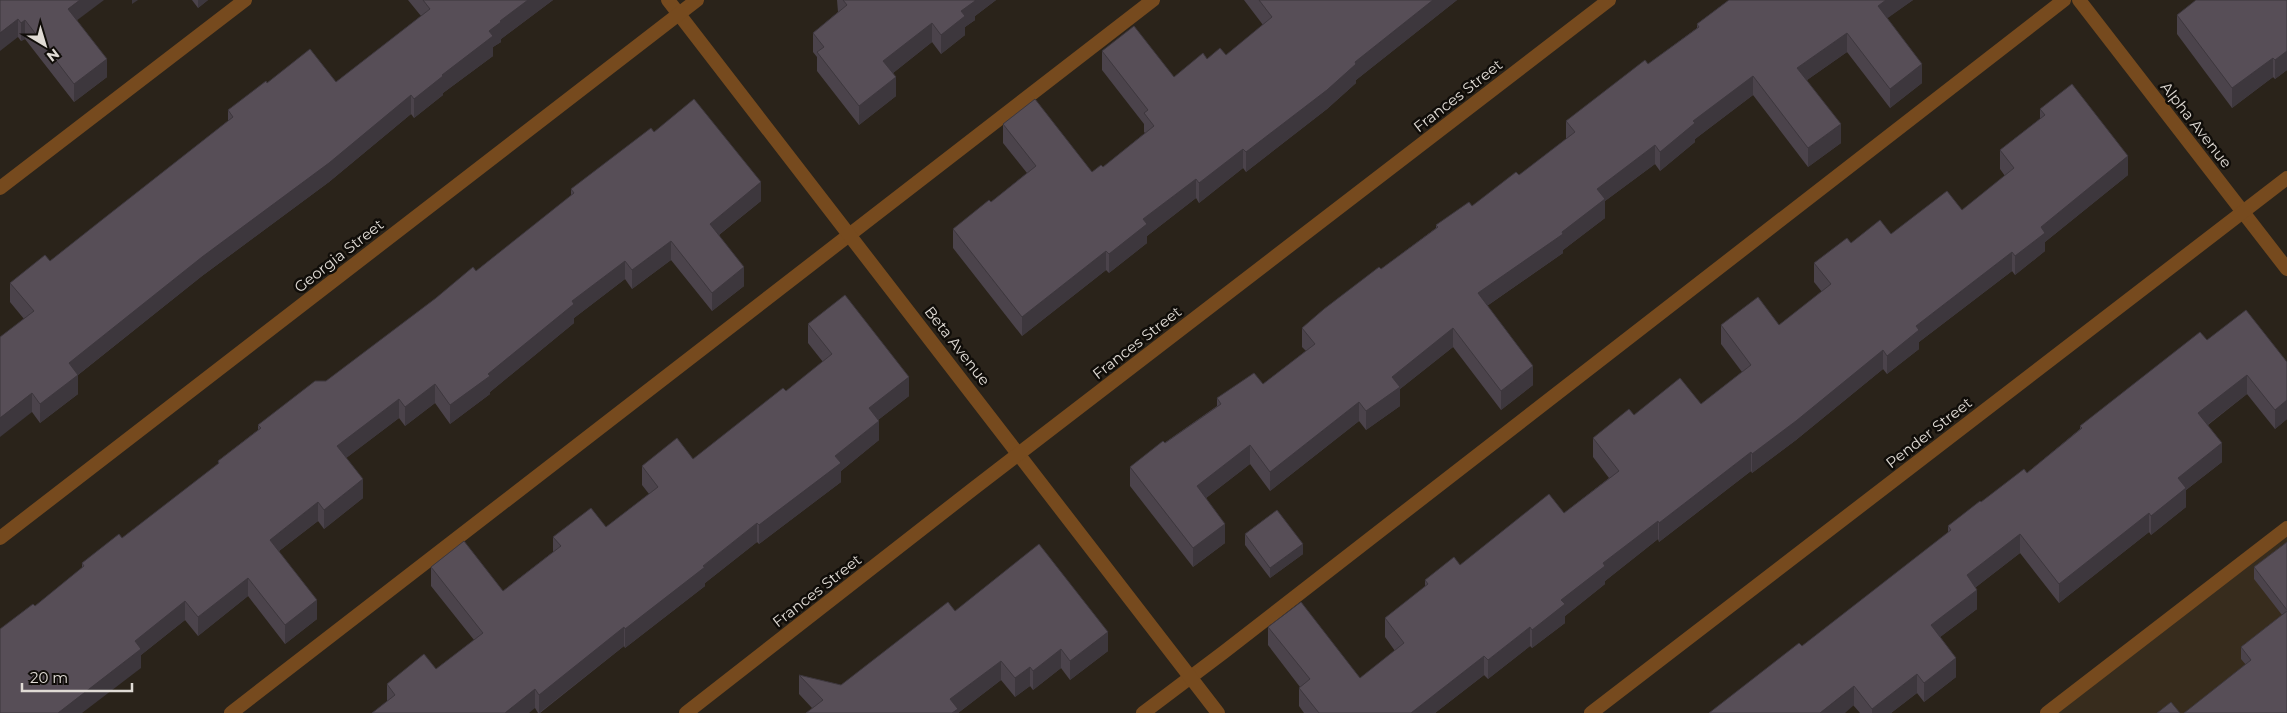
<svg xmlns="http://www.w3.org/2000/svg" width="2287" height="713" font-family="Montserrat,sans-serif">
	<rect width="100%" height="100%" fill="#2a231a"/>
	<!-- built -->
	<polygon fill="#372c1d" points="2287,528 2287,713 2049,713"/>
	<g fill="none" stroke-linecap="round" stroke-linejoin="round">
		<!-- service -->
		<g stroke="#764a1e" stroke-width="14">
			<polyline points="0,188 245,0"/>
			<polyline points="231,713 1153,0"/>
			<polyline points="1143,713 1224,652 2064,0"/>
			<polyline points="2047,713 2287,528"/>
		</g>
		<!-- minor -->
		<g stroke="#764a1e" stroke-width="14">
			<polyline points="668,0 1218,713"/>
			<polyline points="2079,0 2287,269"/>
			<polyline points="0,538 697,0"/>
			<polyline points="686,713 973,489 1609,0"/>
		</g>
		<!-- tertiary -->
		<polyline stroke="#764a1e" stroke-width="14" points="1591,713 2287,178"/>
	</g>
	<!-- wall -->
	<g fill="#4b434b">
		<polygon points="0,0 77,20 107,77 74,102 25,39 21,41 18,37"/>
		<polygon points="192,0 208,0 198,8"/>
		<polygon points="408,0 553,0 501,39 501,42 493,47 493,56 443,93 443,95 414,118 411,114 329,182 202,276 78,375 78,394 40,423 32,412 24,319 10,302 10,283 50,261 228,121 228,110 267,83 336,82 421,16"/>
		<polygon points="837,0 996,0 975,16 975,20 965,27 965,35 941,54 932,42 893,73 896,96 859,125 817,71 817,57 813,52 813,33 838,12"/>
		<polygon points="1244,0 1457,0 1356,80 1356,83 1327,109 1246,172 1243,168 1199,203 1196,198 1147,236 1147,243 1109,273 1106,270 1022,336 953,248 953,229 991,202 1027,173 1003,143 1003,124 1092,172 1103,167 1145,133 1144,132 1144,124 1102,70 1102,51 1174,77 1207,59 1226,55 1263,25"/>
		<polygon points="1729,0 1913,0 1887,18 1922,83 1890,108 1847,52 1807,80 1841,143 1808,167 1753,95 1695,139 1695,142 1660,171 1655,164 1605,201 1605,218 1563,250 1563,253 1487,306 1533,385 1501,410 1453,347 1400,389 1400,406 1366,430 1359,421 1270,491 1250,464 1206,498 1225,543 1193,567 1130,486 1130,467 1217,406 1217,398 1263,384 1306,351 1302,347 1302,328 1436,228 1436,225 1472,206 1519,175 1566,139 1566,121 1648,64 1697,28 1697,24"/>
		<polygon points="2287,0 2287,70 2275,79 2273,77 2232,108 2177,34 2177,15"/>
		<polygon points="2040,109 2128,175 2045,242 2045,251 2015,275 2012,271 1919,342 1919,349 1887,374 1883,369 1796,440 1752,473 1751,471 1659,542 1658,539 1605,581 1605,584 1565,616 1565,623 1532,648 1530,646 1488,679 1484,675 1435,713 1304,713 1299,706 1299,688 1300,687 1268,645 1268,627 1360,678 1395,651 1385,637 1385,618 1425,587 1425,580 1460,565 1564,513 1609,478 1593,457 1593,438 1634,415 1701,404 1742,372 1721,344 1721,325 1779,325 1822,292 1814,282 1814,263 1851,243 1891,234 1962,210 2005,176 2000,169 2000,150 2040,119"/>
		<polygon points="654,132 761,201 719,235 744,286 712,311 671,260 632,289 625,279 574,318 574,323 490,392 490,394 450,424 435,403 405,426 399,418 346,458 363,498 324,529 318,521 279,551 317,619 285,644 248,596 198,636 185,620 141,655 141,668 35,606 82,568 82,563 122,538 218,465 218,461 258,430 258,425 326,381 476,271 571,196 571,189"/>
		<polygon points="808,324 909,396 878,420 879,440 841,471 841,482 759,544 757,542 705,583 705,586 625,648 624,646 540,713 538,713 535,708 387,701 387,684 436,669 474,640 431,586 431,567 503,591 553,552 553,537 606,527 649,494 642,485 642,466 693,459 786,391 823,362 808,343"/>
		<polygon points="2207,340 2287,362 2287,419 2275,429 2247,394 2208,425 2222,462 2186,490 2186,507 2151,535 2149,532 2059,603 2020,553 1976,587 1977,609 1940,637 1956,677 1924,702 1917,693 1891,713 1860,713 1802,646 1948,533 1948,526 1981,502 2027,473 2080,429 2080,426"/>
		<polygon points="1245,534 1303,554 1270,578 1245,545"/>
		<polygon points="2287,542 2287,713 2241,659 2241,647 2282,615 2254,579 2254,567"/>
		<polygon points="955,611 1108,651 1070,680 1061,668 1033,690 1030,686 1015,697 1001,680 958,713 812,708 799,694 799,675 841,685"/>
	</g>
	<!-- shaded-wall -->
	<g fill="#3d373d">
		<polygon points="80,0 104,0 68,27 68,9"/>
		<polygon points="132,0 138,0 132,4"/>
		<polygon points="198,0 208,0 198,8"/>
		<polygon points="528,0 553,0 501,39 501,42 493,47 493,56 443,93 443,95 414,118 414,99 500,21"/>
		<polygon points="974,0 996,0 975,16 975,20 965,27 965,35 941,54 941,35 961,11"/>
		<polygon points="1433,0 1457,0 1356,80 1356,83 1327,109 1246,172 1246,152 1355,62"/>
		<polygon points="1886,0 1913,0 1878,25 1878,6"/>
		<polygon points="18,19 18,37 0,51 0,33"/>
		<polygon points="25,20 25,39 21,41 21,23"/>
		<polygon points="932,23 932,42 883,81 883,61"/>
		<polygon points="1847,33 1847,52 1797,87 1797,68"/>
		<polygon points="2287,51 2287,70 2275,79 2275,60"/>
		<polygon points="2273,58 2273,77 2232,108 2232,88"/>
		<polygon points="107,59 107,77 74,102 74,84"/>
		<polygon points="1922,64 1922,83 1890,108 1890,89"/>
		<polygon points="1753,76 1753,95 1695,139 1695,142 1660,171 1660,152 1693,121"/>
		<polygon points="896,77 896,96 859,125 859,106"/>
		<polygon points="411,95 411,114 329,182 202,276 69,382 69,363 202,257"/>
		<polygon points="1841,124 1841,143 1808,167 1808,148"/>
		<polygon points="1655,145 1655,164 1605,201 1605,218 1563,250 1563,253 1478,312 1478,293 1597,189"/>
		<polygon points="1243,149 1243,168 1199,203 1199,183"/>
		<polygon points="2128,156 2128,175 2045,242 2045,251 2015,275 2015,256 2041,227"/>
		<polygon points="1196,179 1196,198 1147,236 1147,243 1109,273 1109,254 1143,219"/>
		<polygon points="761,182 761,201 710,242 710,224"/>
		<polygon points="671,241 671,260 632,289 632,270"/>
		<polygon points="1106,251 1106,270 1022,336 1022,317"/>
		<polygon points="2012,252 2012,271 1919,342 1919,349 1887,374 1887,356 1916,326"/>
		<polygon points="625,261 625,279 574,318 574,323 490,392 490,394 450,424 450,405 488,374 572,301"/>
		<polygon points="744,267 744,286 712,311 712,293"/>
		<polygon points="1453,328 1453,347 1400,389 1400,406 1366,430 1366,411 1392,377"/>
		<polygon points="1883,350 1883,369 1796,440 1752,473 1752,454"/>
		<polygon points="1533,366 1533,385 1501,410 1501,391"/>
		<polygon points="78,375 78,394 40,423 40,404"/>
		<polygon points="2247,375 2247,394 2198,432 2198,413"/>
		<polygon points="909,377 909,396 869,427 869,408"/>
		<polygon points="435,384 435,403 405,426 405,407"/>
		<polygon points="32,393 32,412 0,437 0,418"/>
		<polygon points="399,399 399,418 337,465 337,446"/>
		<polygon points="2287,400 2287,419 2275,429 2275,410"/>
		<polygon points="1359,402 1359,421 1270,491 1270,472"/>
		<polygon points="879,421 879,440 841,471 841,482 759,544 759,525 835,456"/>
		<polygon points="2222,443 2222,462 2186,490 2186,507 2151,535 2151,516 2178,478"/>
		<polygon points="1250,445 1250,464 1197,505 1197,486"/>
		<polygon points="1751,452 1751,471 1659,542 1659,523"/>
		<polygon points="363,479 363,498 324,529 324,510"/>
		<polygon points="318,502 318,521 270,558 270,540"/>
		<polygon points="2149,513 2149,532 2059,603 2059,584"/>
		<polygon points="1658,521 1658,539 1605,581 1605,584 1565,616 1565,623 1532,648 1532,630 1561,600 1603,563"/>
		<polygon points="757,523 757,542 705,583 705,586 625,648 625,629"/>
		<polygon points="1225,524 1225,543 1193,567 1193,548"/>
		<polygon points="2020,534 2020,553 1967,594 1967,575"/>
		<polygon points="1303,544 1303,554 1270,578 1270,568"/>
		<polygon points="248,578 248,596 198,636 198,617"/>
		<polygon points="1977,590 1977,609 1931,644 1931,625"/>
		<polygon points="317,600 317,619 285,644 285,625"/>
		<polygon points="185,601 185,620 141,655 141,668 82,713 58,713 135,641"/>
		<polygon points="624,627 624,646 539,713 539,695"/>
		<polygon points="1530,627 1530,646 1488,679 1488,660"/>
		<polygon points="1108,632 1108,651 1070,680 1070,661"/>
		<polygon points="1061,649 1061,668 1033,690 1033,671"/>
		<polygon points="1484,656 1484,675 1435,713 1411,713"/>
		<polygon points="1956,658 1956,677 1924,702 1924,683"/>
		<polygon points="1001,661 1001,680 958,713 950,713 950,699"/>
		<polygon points="1030,667 1030,686 1015,697 1015,678"/>
		<polygon points="1917,674 1917,693 1891,713 1872,713 1872,709"/>
		<polygon points="1854,686 1854,705 1845,713 1820,713"/>
		<polygon points="535,689 535,708 529,713 505,713"/>
	</g>
	<!-- building -->
	<g fill="#574e57" stroke="#3d373d">
		<polygon points="0,0 80,0 68,9 107,59 74,84 25,20 21,23 18,19 0,33"/>
		<polygon points="423,0 528,0 500,21 501,22 489,31 493,36 442,75 443,76 414,99 411,95 329,163 202,257 69,363 78,375 40,404 32,393 0,418 0,337 34,311 10,283 45,255 50,261 98,223 233,117 228,110 266,81 267,83 310,49 336,82 430,9"/>
		<polygon points="843,0 975,0 975,1 961,11 965,16 941,35 932,23 883,61 896,77 859,106 817,52 824,47 813,33 847,5"/>
		<polygon points="1259,0 1433,0 1355,62 1356,64 1327,90 1246,152 1243,149 1199,183 1196,179 1143,219 1147,224 1109,254 1106,251 1022,317 953,229 989,200 991,202 1036,166 1003,124 1035,99 1092,172 1101,165 1103,167 1154,126 1144,113 1148,110 1102,51 1134,26 1174,77 1203,53 1207,59 1220,48 1226,55 1272,17"/>
		<polygon points="1729,0 1886,0 1878,6 1922,64 1890,89 1847,33 1797,68 1841,124 1808,148 1753,76 1693,121 1695,123 1660,152 1655,145 1597,189 1605,199 1562,232 1563,234 1478,293 1533,366 1501,391 1453,328 1392,377 1400,387 1366,411 1359,402 1270,472 1250,445 1197,486 1225,524 1193,548 1130,467 1163,441 1165,443 1221,404 1217,398 1254,373 1263,384 1315,344 1302,328 1324,309 1379,267 1381,269 1438,227 1436,225 1469,202 1472,206 1516,172 1519,175 1575,132 1566,121 1645,60 1648,64 1699,27 1697,24"/>
		<polygon points="2196,0 2287,0 2287,51 2275,60 2273,58 2232,88 2177,15"/>
		<polygon points="2072,84 2128,156 2041,227 2045,233 2015,256 2012,252 1916,326 1919,330 1887,356 1883,350 1796,421 1752,454 1751,452 1659,523 1658,521 1603,563 1605,566 1561,600 1565,604 1532,630 1530,627 1488,660 1484,656 1411,713 1319,713 1299,688 1310,679 1268,627 1301,602 1360,678 1404,643 1385,618 1428,584 1425,580 1454,557 1460,565 1549,494 1564,513 1619,471 1593,438 1629,409 1634,415 1680,378 1701,404 1751,365 1721,325 1758,297 1779,325 1831,284 1814,263 1847,238 1851,243 1880,220 1891,234 1947,191 1962,210 2014,168 2000,150 2045,115 2040,109"/>
		<polygon points="694,99 761,182 710,224 744,267 712,293 671,241 632,270 625,261 572,301 574,304 488,374 490,376 450,405 435,384 405,407 399,399 337,446 363,479 324,510 318,502 270,540 317,600 285,625 248,578 198,617 185,601 135,641 141,649 58,713 0,713 0,629 33,604 35,606 84,566 82,563 119,534 122,538 219,463 218,461 261,428 258,425 315,381 326,381 436,298 473,267 476,271 574,193 571,189 651,128 654,132"/>
		<polygon points="845,295 909,377 869,408 879,421 835,456 841,463 759,525 757,523 703,566 705,567 625,629 624,627 539,695 535,689 505,713 372,713 395,695 387,684 424,654 436,669 483,633 431,567 464,541 503,591 561,546 553,537 591,508 606,527 658,487 642,466 677,438 693,459 783,388 786,391 832,354 808,324"/>
		<polygon points="2246,310 2287,362 2287,400 2275,410 2247,375 2198,413 2222,443 2178,478 2186,488 2151,516 2149,513 2059,584 2020,534 1967,575 1977,590 1931,625 1956,658 1924,683 1917,674 1872,709 1854,686 1820,713 1709,713 1799,643 1802,646 1951,530 1948,526 1980,501 1981,502 2024,469 2027,473 2082,428 2080,426 2200,332 2207,340"/>
		<polygon points="1277,510 1303,544 1270,568 1245,534"/>
		<polygon points="2287,542 2287,610 2254,567"/>
		<polygon points="1039,544 1108,632 1070,661 1061,649 1033,671 1030,667 1015,678 1001,661 950,699 958,709 952,713 806,713 823,700 799,675 841,685 948,602 955,611"/>
		<polygon points="2287,611 2287,713 2184,713 2251,660 2241,647"/>
		<polygon points="2171,702 2180,713 2157,713"/>
	</g>
	<g text-anchor="middle" stroke-width="5" stroke-linejoin="round" paint-order="stroke">
		<!-- street labels -->
		<g font-size="15" fill="#e0dbd5" stroke="#100d09">
			<text transform="translate(1458 96) rotate(-38)" y="5">Frances Street</text>
			<text transform="translate(2196 125) rotate(52)" y="5">Alpha Avenue</text>
			<text transform="translate(339 256) rotate(-38)" y="5">Georgia Street</text>
			<text transform="translate(1137 343) rotate(-38)" y="5">Frances Street</text>
			<text transform="translate(957 346) rotate(52)" y="5">Beta Avenue</text>
			<text transform="translate(1929 433) rotate(-38)" y="5">Pender Street</text>
			<text transform="translate(817 591) rotate(-38)" y="5">Frances Street</text>
		</g>
	</g>
	<!-- north arrow -->
	<g transform="translate(45 45) rotate(142)" stroke="#100d09" stroke-width="4" paint-order="stroke">
	<path d="M0-4L9 19L0 12L-9 19Z" fill="#e0dbd5"/>
	<text y="-8" font-size="14" font-weight="bold" text-anchor="middle" fill="#e0dbd5">N</text>
	</g>
	<!-- scale -->
	<path d="M22 683v8h110v-8" fill="none" stroke="#e0dbd5" stroke-width="2.5"/>
	<text x="30" y="683" font-size="15" fill="#e0dbd5" stroke="#100d09" stroke-width="4" paint-order="stroke">20 m</text>
</svg>
